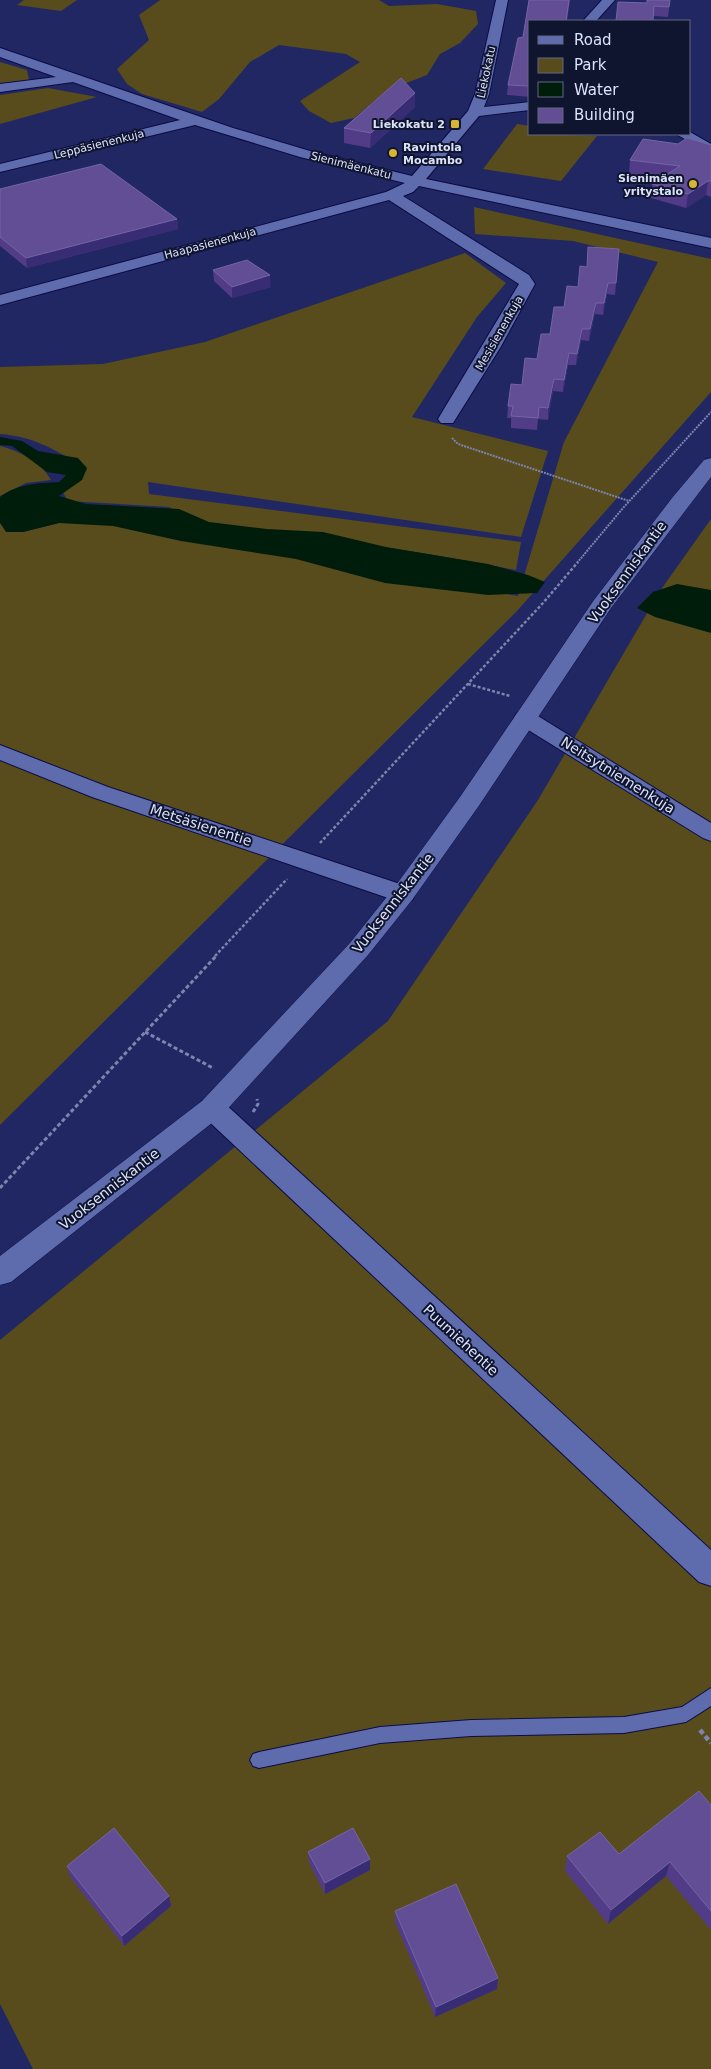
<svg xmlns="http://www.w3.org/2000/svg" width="711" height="2069" font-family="'DejaVu Sans',sans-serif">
	<rect width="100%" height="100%" fill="#202763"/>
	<!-- green -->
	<g fill="#594c1c">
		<polygon points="24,0 77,0 61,11 17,5"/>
		<polygon points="160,0 379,0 389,6 437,4 476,11 478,24 460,43 440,54 427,75 386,91 354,118 331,123 309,111 300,101 360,62 346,54 279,45 250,62 219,99 202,112 142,94 127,84 117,69 149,40 139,15"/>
		<polygon points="0,62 27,70 29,80 0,84"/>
		<polygon points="48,88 97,97 0,124 0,95"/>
		<polygon points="517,124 530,126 530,134 597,136 561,181 483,169"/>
		<polygon points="474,207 711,259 711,392 517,611 0,1125 0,523 23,532 59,523 107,523 159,530 518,596 564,442 658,262 573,241 475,234"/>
		<path d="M465,253L506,283L477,317L412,417L548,451L521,537L148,482L149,494L521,542L516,570C466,561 416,551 366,545C302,537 225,539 169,507L68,501L62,491L87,470C60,452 34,436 0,434V367L103,364L205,342Z"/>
		<path d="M0,446C20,451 41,462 51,480L26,483L0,496Z"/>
		<polygon points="711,519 711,2069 33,2069 0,2004 0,1340 388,1021 538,800 660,591"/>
	</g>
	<!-- water -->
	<g fill="#001d0b">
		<path d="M0,437L22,441L38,451L78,458L87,468L82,480L59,496L86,504L179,509L209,522L267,529L323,532L386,547L488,564L528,575L545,582L537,593L488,595L385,583L296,559L181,541L113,526L59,523L23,532H6L0,523V497C17,484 38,483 59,482L66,475L47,472L12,446L0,445Z"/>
		<polygon points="677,584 711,590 711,633 655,617 637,608 653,592"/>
	</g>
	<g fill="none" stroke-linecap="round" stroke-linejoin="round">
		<defs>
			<polygon id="lane" points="711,1688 711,1706 686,1722 624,1733 471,1736 380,1743 259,1768 253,1766 250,1760 253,1754 259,1752 380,1727 471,1720 624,1717 682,1707"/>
			<g id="street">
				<polygon points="496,0 508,0 489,94 484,107 530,102 530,110 479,116 426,179 711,238 711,248 419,186 413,192 403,196 529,275 535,284 500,348 453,423 441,423 438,419 519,284 389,200 0,305 0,295 386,192 405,183 300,157 195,125 0,172 0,164 180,120 73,82 0,92 0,84 56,77 0,57 0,48 233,128 310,151 412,176 468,111 475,94"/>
				<polygon points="602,0 615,0 596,21 583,21"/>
				<polygon points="690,132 711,144 711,154 676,134 690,134"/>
				<polygon points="525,711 533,713 711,823 711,841 703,838 517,723 514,718 517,713"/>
				<polygon points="0,745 108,787 412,888 415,894 412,900 403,902 394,900 92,797 0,760"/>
				<polygon points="212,1098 222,1101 711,1550 711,1586 699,1582 202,1115 198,1108 202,1101"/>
			</g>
			<polygon id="secondary" points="711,458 711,477 611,608 478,807 412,900 368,955 222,1115 11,1282 0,1285 0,1256 202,1101 350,943 394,888 460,797 594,600 672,498 704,460"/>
		</defs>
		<!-- lane casing -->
		<use href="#lane" stroke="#0c0b45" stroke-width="2"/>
		<!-- street casing -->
		<use href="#street" stroke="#0c0b45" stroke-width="2"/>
		<!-- secondary casing -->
		<use href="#secondary" stroke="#0c0b45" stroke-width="1"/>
		<!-- path-far3 -->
		<g stroke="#7d84ad" stroke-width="2" stroke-dasharray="2 1" stroke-linecap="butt">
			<polyline points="452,438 458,444 629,501"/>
			<polyline points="577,563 623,508 711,412"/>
		</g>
		<!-- path-far2 -->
		<g stroke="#7d84ad" stroke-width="2.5" stroke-dasharray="3 2" stroke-linecap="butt">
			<polyline points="468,684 510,696"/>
			<polyline points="320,843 543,603 578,562"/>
			<polyline points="215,956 287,879"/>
		</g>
		<!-- path-far1 -->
		<g stroke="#7d84ad" stroke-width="3" stroke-dasharray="4 2.5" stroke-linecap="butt">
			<polyline points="145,1032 213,1068"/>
			<polyline points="253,1112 258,1104 257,1099"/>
			<polyline points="0,1188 217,955"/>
		</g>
		<!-- path -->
		<polyline stroke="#7d84ad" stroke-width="4.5" stroke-dasharray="5 3" stroke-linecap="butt" points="700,1730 711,1743"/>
		<!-- lane -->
		<use href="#lane" fill="#5e6cae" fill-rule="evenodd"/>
		<!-- street -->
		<use href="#street" fill="#5e6cae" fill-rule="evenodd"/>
		<!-- secondary -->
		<use href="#secondary" fill="#5e6cae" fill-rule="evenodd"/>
	</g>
	<!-- wall -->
	<g fill="#523c88">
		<polygon points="529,0 570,0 567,21 530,21 530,97 507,95 508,85 523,37"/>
		<polygon points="670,0 668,17 654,16 647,3"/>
		<polygon points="415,107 370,148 344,143 344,128"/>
		<polygon points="678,144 711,145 711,197 706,195 686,208 651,198 652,184 661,178 629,174 630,160"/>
		<polygon points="0,189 177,219 178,229 27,268 0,246"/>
		<polygon points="619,249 615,295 607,294 603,315 595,314 589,341 581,340 576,365 568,365 563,392 553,391 548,420 538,419 537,430 511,428 511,418 507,418 508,406 522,385 537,359 564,307 578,287 587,267"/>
		<polygon points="213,270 271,287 232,298 214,281"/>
		<polygon points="711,1805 711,1930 666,1876 608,1924 565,1871 567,1856 619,1854"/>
		<polygon points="308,1852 370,1870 325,1894 309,1863"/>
		<polygon points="67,1866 169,1896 171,1906 124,1946 70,1877"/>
		<polygon points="395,1911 498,1978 497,1989 435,2017 395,1922"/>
	</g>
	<!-- shaded-wall -->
	<g fill="#382c74">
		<polygon points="415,93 415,107 370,148 371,133"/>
		<polygon points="708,181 706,195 686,208 688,194"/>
		<polygon points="177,219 178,229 27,268 26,258"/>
		<polygon points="270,275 271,287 232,298 232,287"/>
		<polygon points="608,283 607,294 603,315 604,303"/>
		<polygon points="596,303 595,314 589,341 590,329"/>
		<polygon points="582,329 581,340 576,365 577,354"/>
		<polygon points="569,353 568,365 563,392 564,380"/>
		<polygon points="554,379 553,391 548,420 548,408"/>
		<polygon points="370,1859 370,1870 325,1894 325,1883"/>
		<polygon points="670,1862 666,1876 608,1924 611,1910"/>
		<polygon points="169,1896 171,1906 124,1946 122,1936"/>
		<polygon points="498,1978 497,1989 435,2017 436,2007"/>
	</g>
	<!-- building -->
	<g fill="#614e95" stroke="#7465a4">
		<polygon points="529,0 569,0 566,21 530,21 530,86 508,85 518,38 523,37"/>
		<polygon points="647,0 670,0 669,7 654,6 653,21 616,21 618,2 647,3"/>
		<polygon points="401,78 415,93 371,133 344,128"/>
		<polygon points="687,138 711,145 711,181 708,181 688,194 652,184 680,166 630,160 643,139 678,144"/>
		<polygon points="101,164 177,219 26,258 0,237 0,189"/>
		<polygon points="588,247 619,249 616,283 608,283 604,303 596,303 590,329 582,329 577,354 569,353 564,380 554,379 548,408 539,407 538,418 511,416 513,406 508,406 511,384 522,385 525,358 537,359 541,334 550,334 554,307 564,307 567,286 578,287 580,266 587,267"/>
		<polygon points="247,260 270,275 232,287 213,270"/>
		<polygon points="699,1791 711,1805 711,1911 670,1862 611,1910 567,1856 600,1832 619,1854"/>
		<polygon points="114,1828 169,1896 122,1936 67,1866"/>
		<polygon points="353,1828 370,1859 325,1883 308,1852"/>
		<polygon points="456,1884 498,1978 436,2007 395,1911"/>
	</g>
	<!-- markers -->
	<g fill="#d6b534" stroke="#10152f" stroke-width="2">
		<rect x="450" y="119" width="10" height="10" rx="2.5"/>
		<circle cx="393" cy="153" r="5"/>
		<circle cx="693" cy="184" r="5"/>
	</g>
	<g text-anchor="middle" stroke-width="4" stroke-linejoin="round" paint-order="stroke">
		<!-- far-street labels -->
		<g font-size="11" fill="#dce3f9" stroke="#10152f">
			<text transform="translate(486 72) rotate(-78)" y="4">Liekokatu</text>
			<text transform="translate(99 144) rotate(-14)" y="4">Leppäsienenkuja</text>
			<text transform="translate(351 165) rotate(14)" y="4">Sienimäenkatu</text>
			<text transform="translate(210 243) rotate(-15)" y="4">Haapasienenkuja</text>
			<text transform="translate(499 333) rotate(-60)" y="4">Mesisienenkuja</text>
		</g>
		<!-- far-poi labels -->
		<g font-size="11" font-weight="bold" fill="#dce3f9" stroke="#10152f" text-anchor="end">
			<text x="445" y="128">Liekokatu 2</text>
			<text x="403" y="151" text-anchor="start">Ravintola<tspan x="403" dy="13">Mocambo</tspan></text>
			<text x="683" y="182">Sienimäen<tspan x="683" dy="13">yritystalo</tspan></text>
		</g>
		<!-- street labels -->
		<g font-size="14" fill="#dce3f9" stroke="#10152f">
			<text transform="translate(627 572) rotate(-54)" y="5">Vuoksenniskantie</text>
			<text transform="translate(618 775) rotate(32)" y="5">Neitsytniemenkuja</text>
			<text transform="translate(201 825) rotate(18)" y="5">Metsäsienentie</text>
			<text transform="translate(393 903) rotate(-52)" y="5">Vuoksenniskantie</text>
			<text transform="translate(109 1189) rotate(-38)" y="5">Vuoksenniskantie</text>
			<text transform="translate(461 1340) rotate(43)" y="5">Puumiehentie</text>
		</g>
	</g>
	<!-- legend -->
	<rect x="528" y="20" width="162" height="115" fill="#10152f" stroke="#626780"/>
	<rect x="538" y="36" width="25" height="8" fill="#5e6cae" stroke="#626780"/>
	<text x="574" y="45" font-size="15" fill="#dce3f9">Road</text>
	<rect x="538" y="58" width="25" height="15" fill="#594c1c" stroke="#626780"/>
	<text x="574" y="70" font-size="15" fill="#dce3f9">Park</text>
	<rect x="538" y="82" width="25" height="15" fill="#001d0b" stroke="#626780"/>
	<text x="574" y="95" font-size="15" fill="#dce3f9">Water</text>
	<rect x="538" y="108" width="25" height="15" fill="#614e95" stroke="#626780"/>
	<text x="574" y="120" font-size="15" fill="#dce3f9">Building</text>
</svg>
